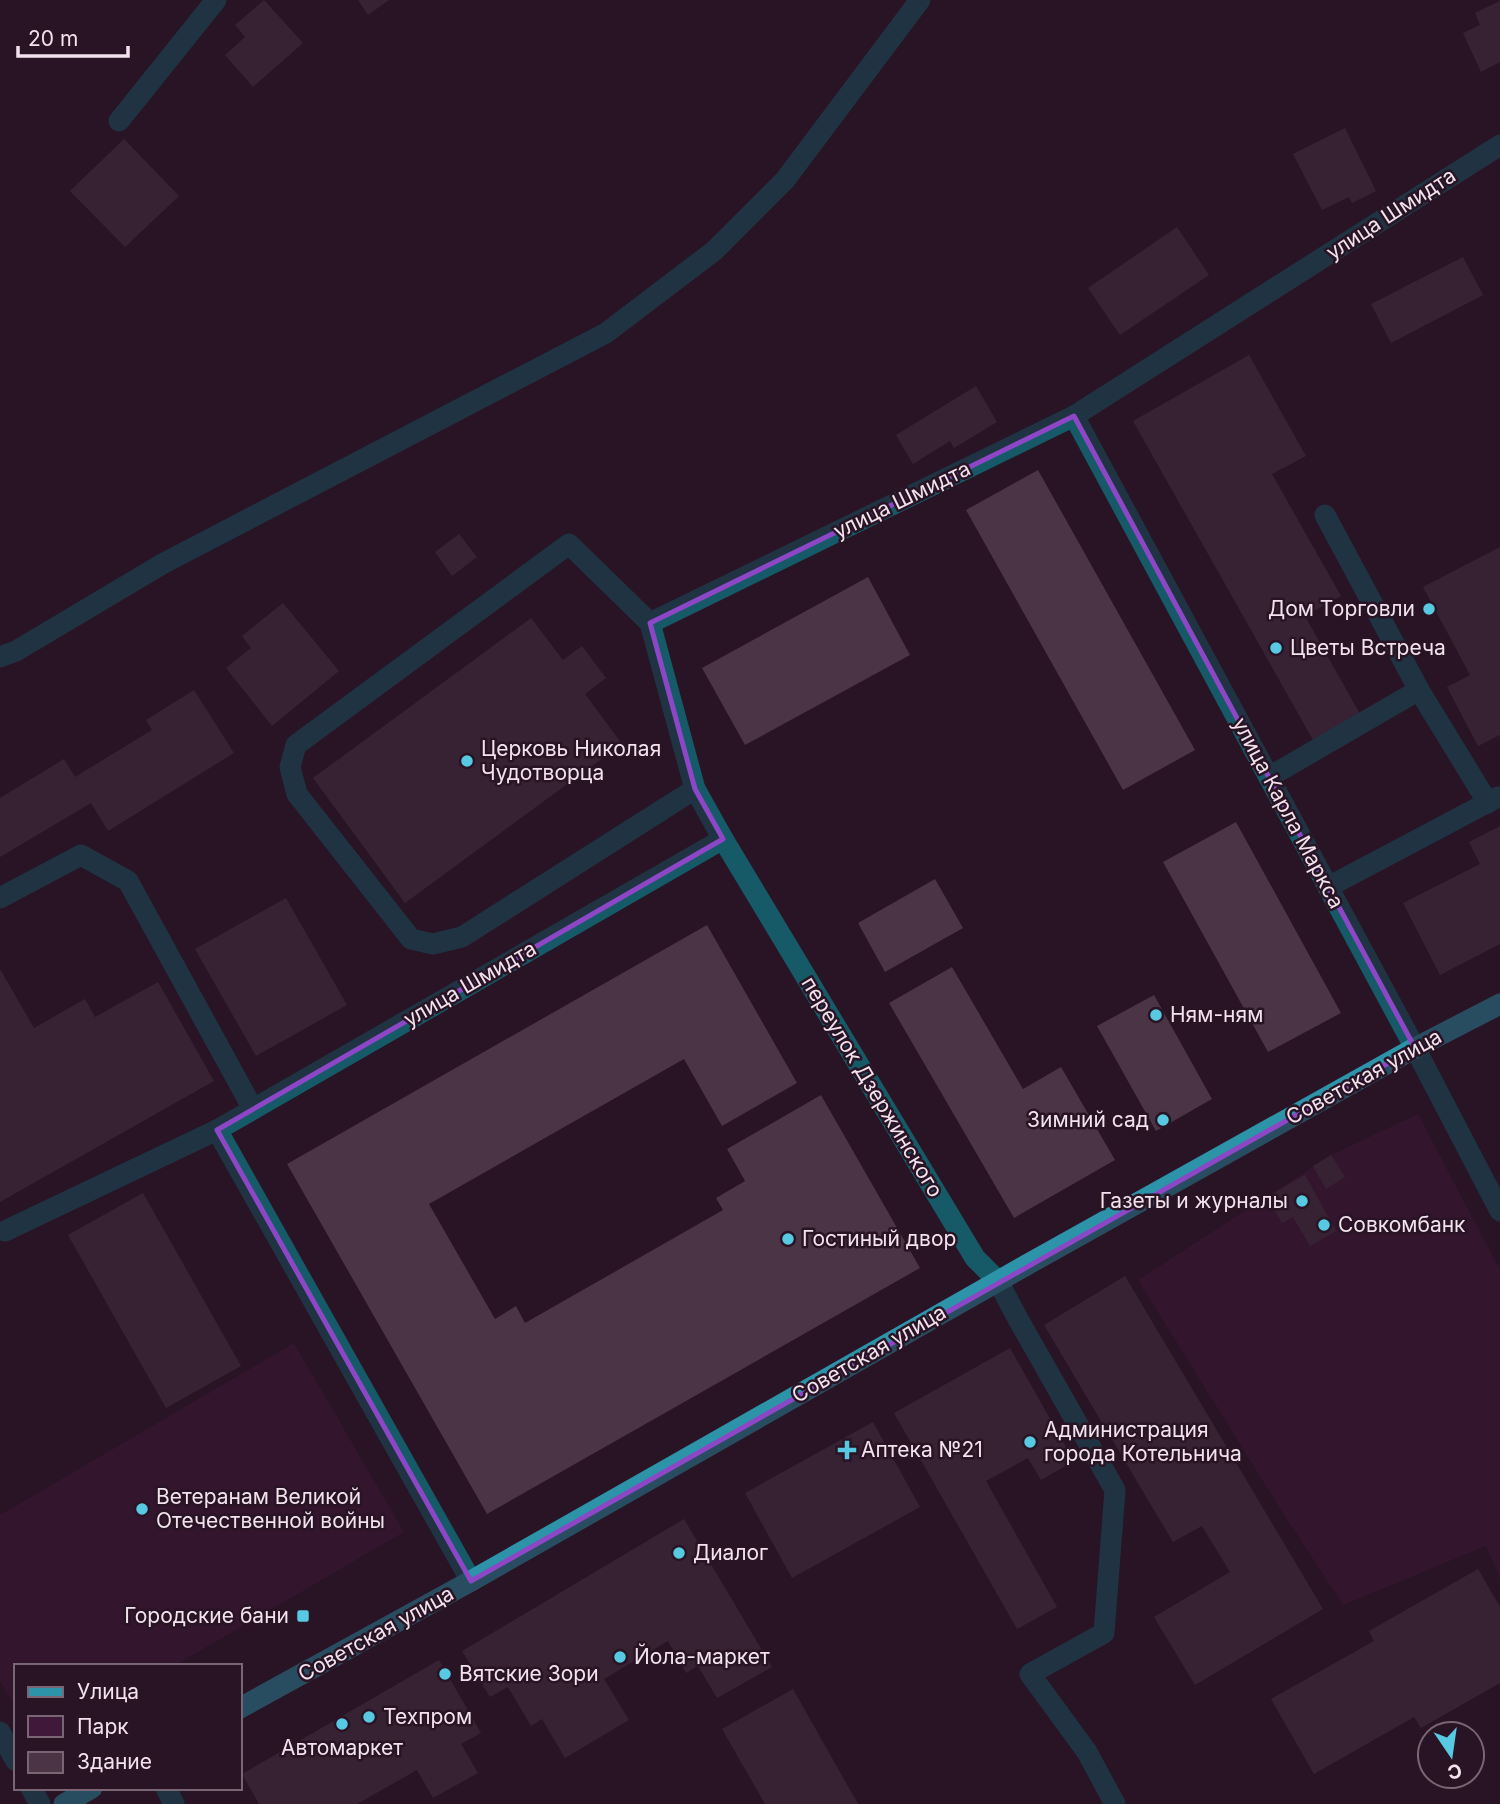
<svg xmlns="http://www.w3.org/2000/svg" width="1500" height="1804" font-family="Inter,sans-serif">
	<rect width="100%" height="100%" fill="#281424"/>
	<!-- green -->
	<g fill="#401839">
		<polygon points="1418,1114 1500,1270 1500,1578 1486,1546 1343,1605 1274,1499 1138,1280 1331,1155"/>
		<polygon points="294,1343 404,1532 174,1666 16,1666 16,1708 0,1681 0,1515"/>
	</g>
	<!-- building -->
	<g fill="#4a3445">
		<polygon points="264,0 303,43 253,87 225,55 245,37 235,25"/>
		<polygon points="358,0 389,0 368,15"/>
		<polygon points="1500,1 1500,62 1481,72 1463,33 1480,25 1475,13"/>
		<polygon points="1345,128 1376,191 1352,203 1349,197 1322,210 1293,154"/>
		<polygon points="124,139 179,196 125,247 70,191"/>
		<polygon points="1177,227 1209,275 1120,335 1088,288"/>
		<polygon points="1463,257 1483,295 1391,343 1371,304"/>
		<polygon points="1249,355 1306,456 1272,474 1341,596 1305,616 1360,714 1313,740 1133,421"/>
		<polygon points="976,386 997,422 954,448 950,441 913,464 896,435"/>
		<polygon points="1038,470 1195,750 1123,790 966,510"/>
		<polygon points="459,534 477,557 452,576 435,552"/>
		<polygon points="1500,547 1500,735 1478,746 1447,687 1470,675 1423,587"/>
		<polygon points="868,577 910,655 745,745 702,668"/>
		<polygon points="283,603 339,671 272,726 226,668 251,648 242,636"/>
		<polygon points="531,618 563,660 582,646 606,678 585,694 622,744 405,903 313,778"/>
		<polygon points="194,690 234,753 108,831 91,803 0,857 0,798 64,759 75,777 152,730 146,720"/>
		<polygon points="1236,822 1341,1013 1268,1052 1163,862"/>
		<polygon points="1500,826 1500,944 1440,975 1403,903 1480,864 1469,842"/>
		<polygon points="935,879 963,928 885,972 858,923"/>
		<polygon points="286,898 347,1005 256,1056 195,949"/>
		<polygon points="707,925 797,1083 722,1126 684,1059 429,1204 495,1319 516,1306 525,1323 723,1210 716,1198 745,1181 727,1149 821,1095 920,1268 487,1514 287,1164"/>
		<polygon points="952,967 1023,1089 1061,1067 1115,1160 1014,1218 889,1003"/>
		<polygon points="0,969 34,1028 85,999 95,1017 158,982 214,1081 0,1202"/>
		<polygon points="1154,995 1212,1099 1156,1131 1097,1026"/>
		<polygon points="1331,1155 1345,1177 1326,1189 1313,1166"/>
		<polygon points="1305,1175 1336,1231 1310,1246 1293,1217 1282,1223 1267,1197"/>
		<polygon points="143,1193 241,1366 166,1408 68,1235"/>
		<polygon points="1125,1276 1323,1609 1195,1685 1154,1617 1230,1572 1202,1526 1173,1542 1044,1325"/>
		<polygon points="1010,1348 1074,1461 1041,1480 1028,1458 986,1481 1057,1607 1017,1629 894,1413"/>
		<polygon points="873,1422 920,1507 792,1578 745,1493"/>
		<polygon points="684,1519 772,1667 717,1698 698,1666 686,1673 668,1641 604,1679 629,1720 565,1758 542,1719 531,1726 508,1687 490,1697 462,1651"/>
		<polygon points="1478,1569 1500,1607 1500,1683 1421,1728 1414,1717 1314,1774 1271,1699 1374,1641 1369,1631"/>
		<polygon points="439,1660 481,1733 461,1744 478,1773 433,1798 417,1770 357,1804 259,1804 242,1774"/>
		<polygon points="793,1689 858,1804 765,1804 722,1729"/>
	</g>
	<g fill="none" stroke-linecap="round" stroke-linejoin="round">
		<!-- minor -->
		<g stroke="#165967" stroke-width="21">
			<polyline points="119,121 216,0"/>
			<polyline points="1074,416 1415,1048 1500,1211"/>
			<polyline points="1325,515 1419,690 1488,803"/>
			<polyline points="650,623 695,789 723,839 975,1258 998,1281 1018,1319 1115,1490 1104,1633 1030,1674 1087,1752 1115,1804"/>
			<polyline points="650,623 569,544 296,745 290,767 297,794 411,939 433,944 462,937 695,789"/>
			<polyline points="650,623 1074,416 1500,145"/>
			<polyline points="0,657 16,651 164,563 606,333 714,251 785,180 920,0"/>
			<polyline points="1269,777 1419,690"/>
			<polyline points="1328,887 1498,797"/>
			<polyline points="0,898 81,855 128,881 253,1109"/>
			<polyline points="217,1130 471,1581"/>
			<polyline points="5,1231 217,1130 723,839"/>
			<polyline points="0,1732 16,1761"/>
			<polyline points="31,1788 40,1804"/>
			<polyline points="166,1788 174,1804"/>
		</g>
		<!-- major -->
		<g stroke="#2c93a8" stroke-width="21">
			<polyline points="240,1708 471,1581 1023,1267 1415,1048 1500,1004"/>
			<polyline points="64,1804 92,1788"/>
		</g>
	</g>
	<!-- marked area -->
	<path d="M0 0H1500V1804H0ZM1074,416L1415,1048L471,1581L217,1130L723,839L695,789L650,623Z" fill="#281424" fill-opacity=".55" fill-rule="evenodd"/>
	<path fill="none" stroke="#8d47c6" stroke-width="5" stroke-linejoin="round" d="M1074,416L1415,1048L471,1581L217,1130L723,839L695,789L650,623Z"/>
	<!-- markers -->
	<g fill="#57c9e2" stroke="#281424" stroke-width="2.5">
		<circle cx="1429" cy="609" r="7"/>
		<circle cx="1276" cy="648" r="7"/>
		<circle cx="467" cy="761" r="7"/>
		<circle cx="1156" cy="1015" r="7"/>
		<circle cx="1163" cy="1120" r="7"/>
		<circle cx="1302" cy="1201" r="7"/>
		<circle cx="1324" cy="1225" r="7"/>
		<circle cx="788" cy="1239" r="7"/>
		<circle cx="1030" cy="1442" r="7"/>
		<path d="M843.5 1439.5h7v7h7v7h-7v7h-7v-7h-7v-7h7z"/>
		<circle cx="142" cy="1509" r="7"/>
		<circle cx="679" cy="1553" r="7"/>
		<rect x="296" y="1609" width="14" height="14" rx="3.5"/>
		<circle cx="620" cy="1657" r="7"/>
		<circle cx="445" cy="1674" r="7"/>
		<circle cx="369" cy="1717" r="7"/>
		<circle cx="342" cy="1724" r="7"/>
	</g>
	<g text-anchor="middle" stroke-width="5" stroke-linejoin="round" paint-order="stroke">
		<!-- street labels -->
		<g font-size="21" fill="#f1e2ed" stroke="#281424">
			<text transform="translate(1391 214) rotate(-33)" y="7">улица Шмидта</text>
			<text transform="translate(902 500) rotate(-26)" y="7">улица Шмидта</text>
			<text transform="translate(1288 813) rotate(62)" y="7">улица Карла Маркса</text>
			<text transform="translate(470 984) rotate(-30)" y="7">улица Шмидта</text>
			<text transform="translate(1364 1077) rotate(-29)" y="7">Советская улица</text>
			<text transform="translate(872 1087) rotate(59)" y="7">переулок Дзержинского</text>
			<text transform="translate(869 1354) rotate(-30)" y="7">Советская улица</text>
			<text transform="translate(376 1634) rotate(-29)" y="7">Советская улица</text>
		</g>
		<!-- poi labels -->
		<g font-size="21" fill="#f1e2ed" stroke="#281424" text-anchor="start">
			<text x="1415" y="616" text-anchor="end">Дом Торговли</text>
			<text x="1290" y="655">Цветы Встреча</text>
			<text x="481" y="756">Церковь Николая<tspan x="481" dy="24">Чудотворца</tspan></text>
			<text x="1170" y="1022">Ням-ням</text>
			<text x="1149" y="1127" text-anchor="end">Зимний сад</text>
			<text x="1288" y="1208" text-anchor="end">Газеты и журналы</text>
			<text x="1338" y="1232">Совкомбанк</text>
			<text x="802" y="1246">Гостиный двор</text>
			<text x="1044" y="1437">Администрация<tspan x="1044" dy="24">города Котельнича</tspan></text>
			<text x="861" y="1457">Аптека №21</text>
			<text x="156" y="1504">Ветеранам Великой<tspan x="156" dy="24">Отечественной войны</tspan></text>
			<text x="693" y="1560">Диалог</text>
			<text x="289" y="1623" text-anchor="end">Городские бани</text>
			<text x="634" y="1664">Йола-маркет</text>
			<text x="459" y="1681">Вятские Зори</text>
			<text x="383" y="1724">Техпром</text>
			<text x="342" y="1755" text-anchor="middle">Автомаркет</text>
		</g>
	</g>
	<!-- legend -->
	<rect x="14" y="1664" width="228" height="126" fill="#281424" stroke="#786674" stroke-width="2"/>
	<rect x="28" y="1687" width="35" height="10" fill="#2c93a8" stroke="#786674" stroke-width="2"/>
	<text x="77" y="1699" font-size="21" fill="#f1e2ed">Улица</text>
	<rect x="28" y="1716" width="35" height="21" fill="#401839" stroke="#786674" stroke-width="2"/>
	<text x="77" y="1734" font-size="21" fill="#f1e2ed">Парк</text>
	<rect x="28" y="1752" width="35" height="21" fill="#4a3445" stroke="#786674" stroke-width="2"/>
	<text x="77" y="1769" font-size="21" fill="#f1e2ed">Здание</text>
	<!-- north arrow -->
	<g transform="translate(1451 1755) rotate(167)"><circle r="33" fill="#281424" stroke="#786674" stroke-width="2"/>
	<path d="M0-5L12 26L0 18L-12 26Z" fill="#57c9e2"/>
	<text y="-10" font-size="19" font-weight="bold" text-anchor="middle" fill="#f1e2ed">С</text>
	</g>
	<!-- scale -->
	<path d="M18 46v10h110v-10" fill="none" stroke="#f1e2ed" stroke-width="3.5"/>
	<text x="28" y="46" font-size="21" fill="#f1e2ed" stroke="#281424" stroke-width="5" paint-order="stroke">20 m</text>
</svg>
